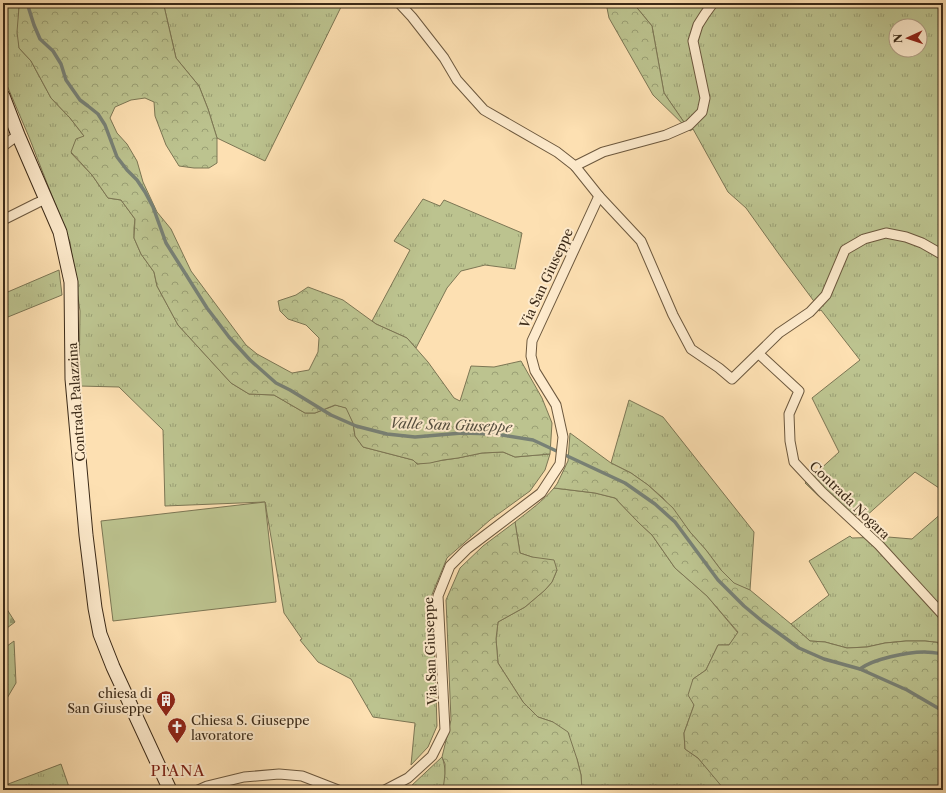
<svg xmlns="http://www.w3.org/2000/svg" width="946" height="793" font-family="'Libre Caslon Text',serif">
	<defs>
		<pattern id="grass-tufts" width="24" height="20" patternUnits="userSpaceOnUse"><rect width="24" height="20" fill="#bcc38f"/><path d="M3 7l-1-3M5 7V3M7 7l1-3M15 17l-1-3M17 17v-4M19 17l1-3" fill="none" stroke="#9a9f74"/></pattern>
		<pattern id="forest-crowns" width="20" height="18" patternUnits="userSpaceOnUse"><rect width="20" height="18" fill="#bcc38f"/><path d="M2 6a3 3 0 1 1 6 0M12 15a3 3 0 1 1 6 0" fill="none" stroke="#9a9f74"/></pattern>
		<pattern id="cemetery-stones" width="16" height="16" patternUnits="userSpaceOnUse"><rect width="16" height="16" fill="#bcc38f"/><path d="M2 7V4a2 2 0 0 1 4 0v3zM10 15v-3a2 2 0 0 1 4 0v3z" fill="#9a9f74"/></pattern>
	</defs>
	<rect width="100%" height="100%" fill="#fde0b2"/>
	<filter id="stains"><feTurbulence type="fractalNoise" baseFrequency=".005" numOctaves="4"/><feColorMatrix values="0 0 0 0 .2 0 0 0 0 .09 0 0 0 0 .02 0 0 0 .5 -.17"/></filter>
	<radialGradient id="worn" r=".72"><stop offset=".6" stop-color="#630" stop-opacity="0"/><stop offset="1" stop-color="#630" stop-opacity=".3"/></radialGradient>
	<!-- grass -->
	<g fill="url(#grass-tufts)" stroke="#7c7654" fill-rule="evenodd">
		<polygon points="3,3 18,3 19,7 19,48 31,61 51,98 70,118 84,136 71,153 92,175 108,198 121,200 135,219 134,228 134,238 141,254 154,272 157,286 178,325 231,383 249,394 274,395 305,413 315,413 336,405 347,408 353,423 355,436 363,447 413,460 417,464 458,458 482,453 503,452 515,457 550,454 545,470 530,491 490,520 447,558 431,597 435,665 437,726 428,747 411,765 415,723 373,717 351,679 318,662 300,640 302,639 284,613 265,502 165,506 163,430 119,387 79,386 80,311 70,242 29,137 3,76"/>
		<polygon points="162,3 343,3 265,161 217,138 208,109 199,86 176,58 164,6"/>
		<path d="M633,3H943V485L939,488L915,472L864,518L825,502L805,483L839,452L812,398L860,360L821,310L819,311V308L781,257L746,208L728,192L693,129L690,131L664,93L652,26ZM896,26H920V50H896Z"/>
		<polygon points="423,199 440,206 444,200 522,233 515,269 485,265 461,271 447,288 416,348 407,338 376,324 372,321 410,250 394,241"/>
		<polygon points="59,270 62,295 3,319 3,294"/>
		<polygon points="629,400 663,417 754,532 750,590 734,584 721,570 706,550 690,532 663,498 648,485 631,473 611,463"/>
		<path d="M554,488L595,493L615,498L639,523L652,535L675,568L707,596L738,633L729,645H718L706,670L693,679L694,705L684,733L685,749L698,758L726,790H582L581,775L577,759L553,722L538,717L523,702L498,663L496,639L498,622L525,607L545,590L552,582L557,570L532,557L520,553L515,522C529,511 543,501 554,488Z"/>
		<polygon points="943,512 943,643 925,641 906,641 885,643 867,647 847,648 825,642 810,641 791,624 829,595 809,561 850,536 852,538 888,537 912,539"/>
		<polygon points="14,641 16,683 3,705 3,649"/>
		<path d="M442,757C446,767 446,779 443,790H404L410,787Z"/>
		<polygon points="61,764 70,790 3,790 3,786"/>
	</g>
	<!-- forest -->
	<g fill="url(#forest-crowns)" stroke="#7c7654">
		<polygon points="18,3 162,3 164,6 176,58 199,86 208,109 217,138 217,163 209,168 194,168 179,166 166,145 155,116 154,102 145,98 131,100 115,107 110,118 117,133 127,144 137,161 143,182 157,212 171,229 191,271 246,345 257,354 292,373 309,370 318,352 319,338 306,325 288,319 280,311 278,301 296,295 308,287 343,300 376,324 407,338 428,362 454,398 460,401 471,366 494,367 521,361 542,398 552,423 550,454 515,457 503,452 482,453 458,458 443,460 430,463 417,464 413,460 363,447 355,436 353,423 346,408 335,405 315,413 305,413 274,395 249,394 231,383 178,325 157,286 154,272 141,254 134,238 135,219 121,200 108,198 92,175 71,152 76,139 84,136 70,118 51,98 31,61 19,48 17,32 19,7"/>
		<polygon points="606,3 633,3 652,26 664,93 690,131 653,95 609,18"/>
		<polygon points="570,433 611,463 631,473 648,485 673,508 690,532 706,550 721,570 734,583 750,590 791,624 810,641 825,642 847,648 867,647 885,643 906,641 925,641 943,643 943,790 726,790 723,788 698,758 685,749 684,733 694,705 688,695 693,679 706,670 718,645 729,645 738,632 707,596 675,568 652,535 639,523 615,498 595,493 554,488 557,484 568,461"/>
		<polygon points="515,522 520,553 532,557 554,560 557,570 552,582 545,590 525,607 498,622 496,639 498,663 523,702 538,717 553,722 568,732 577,759 581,775 582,790 443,790 445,774 445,764 442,757 451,720 446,600 460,568 483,546"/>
	</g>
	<!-- cemetery -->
	<polygon fill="url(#cemetery-stones)" stroke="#7c7654" points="3,603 15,622 3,631"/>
	<!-- green -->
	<polygon fill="#bcc38f" stroke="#7c7654" points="265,502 276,602 113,621 101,521"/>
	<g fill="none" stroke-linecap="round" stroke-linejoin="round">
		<!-- stream -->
		<g stroke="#788176" stroke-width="3.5">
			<path d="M27,3L34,25L40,39L53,51L61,64L66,80L80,100L88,106L98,114L105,125L117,157L127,170L137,180L145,192L153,207L166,243L207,308L229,337L250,360L276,383L290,390L331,415L356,426L387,434L415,437L462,433L496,434L533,440L625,483L655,504L675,522L718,580L744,606L762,621L799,648L824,659L860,669C873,659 907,652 924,652C930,652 937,653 943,654"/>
			<polyline points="860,669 907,690 943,711"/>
		</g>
		<defs>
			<g id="street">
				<polyline points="399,3 412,17 444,58 457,80 484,110 557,152 575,166 599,196 641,241 673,315 691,349 719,368 732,379 779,333 810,312 826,295 845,250 864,239 886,233 906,237 922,243 943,255"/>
				<polyline points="3,146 18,135"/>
				<polyline points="575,166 603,152 666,135 689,125 702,112 705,98 693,41 698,25 705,14 713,3"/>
				<polyline points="3,220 37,203 46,199"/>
				<polyline points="759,354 799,391 789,414 790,441 794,462 822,492 879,545 943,615"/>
				<polyline points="198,790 207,786 244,777 279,774 302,776 338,790"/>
				<polyline points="385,790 408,778 432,756 445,730 438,596 450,566 467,549 541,493 560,464 563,437 556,405 535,371 531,356 532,341 599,196"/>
			</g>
			<polyline id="secondary" points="3,96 18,135 60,232 71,282 72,379 86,535 95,608 100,634 113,667 170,790"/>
		</defs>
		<!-- street casing -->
		<use href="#street" stroke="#6c583e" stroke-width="11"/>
		<!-- secondary casing -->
		<use href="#secondary" stroke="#3b2a18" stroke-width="15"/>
		<!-- street -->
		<use href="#street" stroke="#feebcd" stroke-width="9"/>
		<!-- secondary -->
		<use href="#secondary" stroke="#feebcd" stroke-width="13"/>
	</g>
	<!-- icons -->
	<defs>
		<symbol id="building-pin" viewBox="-11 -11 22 30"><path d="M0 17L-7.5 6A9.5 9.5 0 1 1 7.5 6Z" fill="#8f2418" stroke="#feebcd"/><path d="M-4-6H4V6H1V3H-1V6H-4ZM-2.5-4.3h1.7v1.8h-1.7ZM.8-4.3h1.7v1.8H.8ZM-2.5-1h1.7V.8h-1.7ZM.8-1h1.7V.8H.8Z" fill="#fff"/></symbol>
		<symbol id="church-pin" viewBox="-11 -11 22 30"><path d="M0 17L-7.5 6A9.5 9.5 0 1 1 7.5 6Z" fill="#8f2418" stroke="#feebcd"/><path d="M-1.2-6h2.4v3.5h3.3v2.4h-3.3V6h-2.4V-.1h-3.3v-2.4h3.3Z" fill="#fff"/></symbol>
	</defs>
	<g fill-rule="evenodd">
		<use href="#building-pin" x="155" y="689" width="22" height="30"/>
		<use href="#church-pin" x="166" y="716" width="22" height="30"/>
	</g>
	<g text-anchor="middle" stroke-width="4" stroke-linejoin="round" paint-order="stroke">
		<!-- street labels -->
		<g font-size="13" fill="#3b2a18" stroke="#feebcd">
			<text transform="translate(546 278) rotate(-65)" y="5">Via San Giuseppe</text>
			<text transform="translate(76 402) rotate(-94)" y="5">Contrada Palazzina</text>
			<text transform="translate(850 500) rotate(44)" y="5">Contrada Nogara</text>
			<text transform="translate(430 651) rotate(-92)" y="5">Via San Giuseppe</text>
		</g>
		<!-- poi labels -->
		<g font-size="13" fill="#3b2a18" stroke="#feebcd" text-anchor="end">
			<text x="152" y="698">chiesa di<tspan x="152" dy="15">San Giuseppe</tspan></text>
			<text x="191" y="725" text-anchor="start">Chiesa S. Giuseppe<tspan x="191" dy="15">lavoratore</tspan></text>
		</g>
		<!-- water labels -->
		<g font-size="14" font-style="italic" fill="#544e3f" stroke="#feebcd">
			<text transform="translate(451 425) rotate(2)" y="5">Valle San Giuseppe</text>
		</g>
		<!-- quarter labels -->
		<g font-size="15" letter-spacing="1" fill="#7a1f14" stroke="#feebcd">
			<text x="178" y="776">PIANA</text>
		</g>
	</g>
	<!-- margin -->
	<rect width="946" height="793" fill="none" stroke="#fde0b2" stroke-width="16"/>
	<rect x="4" y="4" width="938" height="785" fill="none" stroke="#3b2a18" stroke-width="2"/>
	<rect x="8" y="8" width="930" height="777" fill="none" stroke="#3b2a18"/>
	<!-- north arrow -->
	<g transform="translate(908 38) rotate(267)"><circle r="19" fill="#feebcd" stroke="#b09e85"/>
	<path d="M0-3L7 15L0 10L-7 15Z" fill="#8f2418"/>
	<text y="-6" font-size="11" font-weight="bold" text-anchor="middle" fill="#3b2a18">N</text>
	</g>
	<rect width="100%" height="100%" filter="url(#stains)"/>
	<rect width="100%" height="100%" fill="url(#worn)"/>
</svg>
